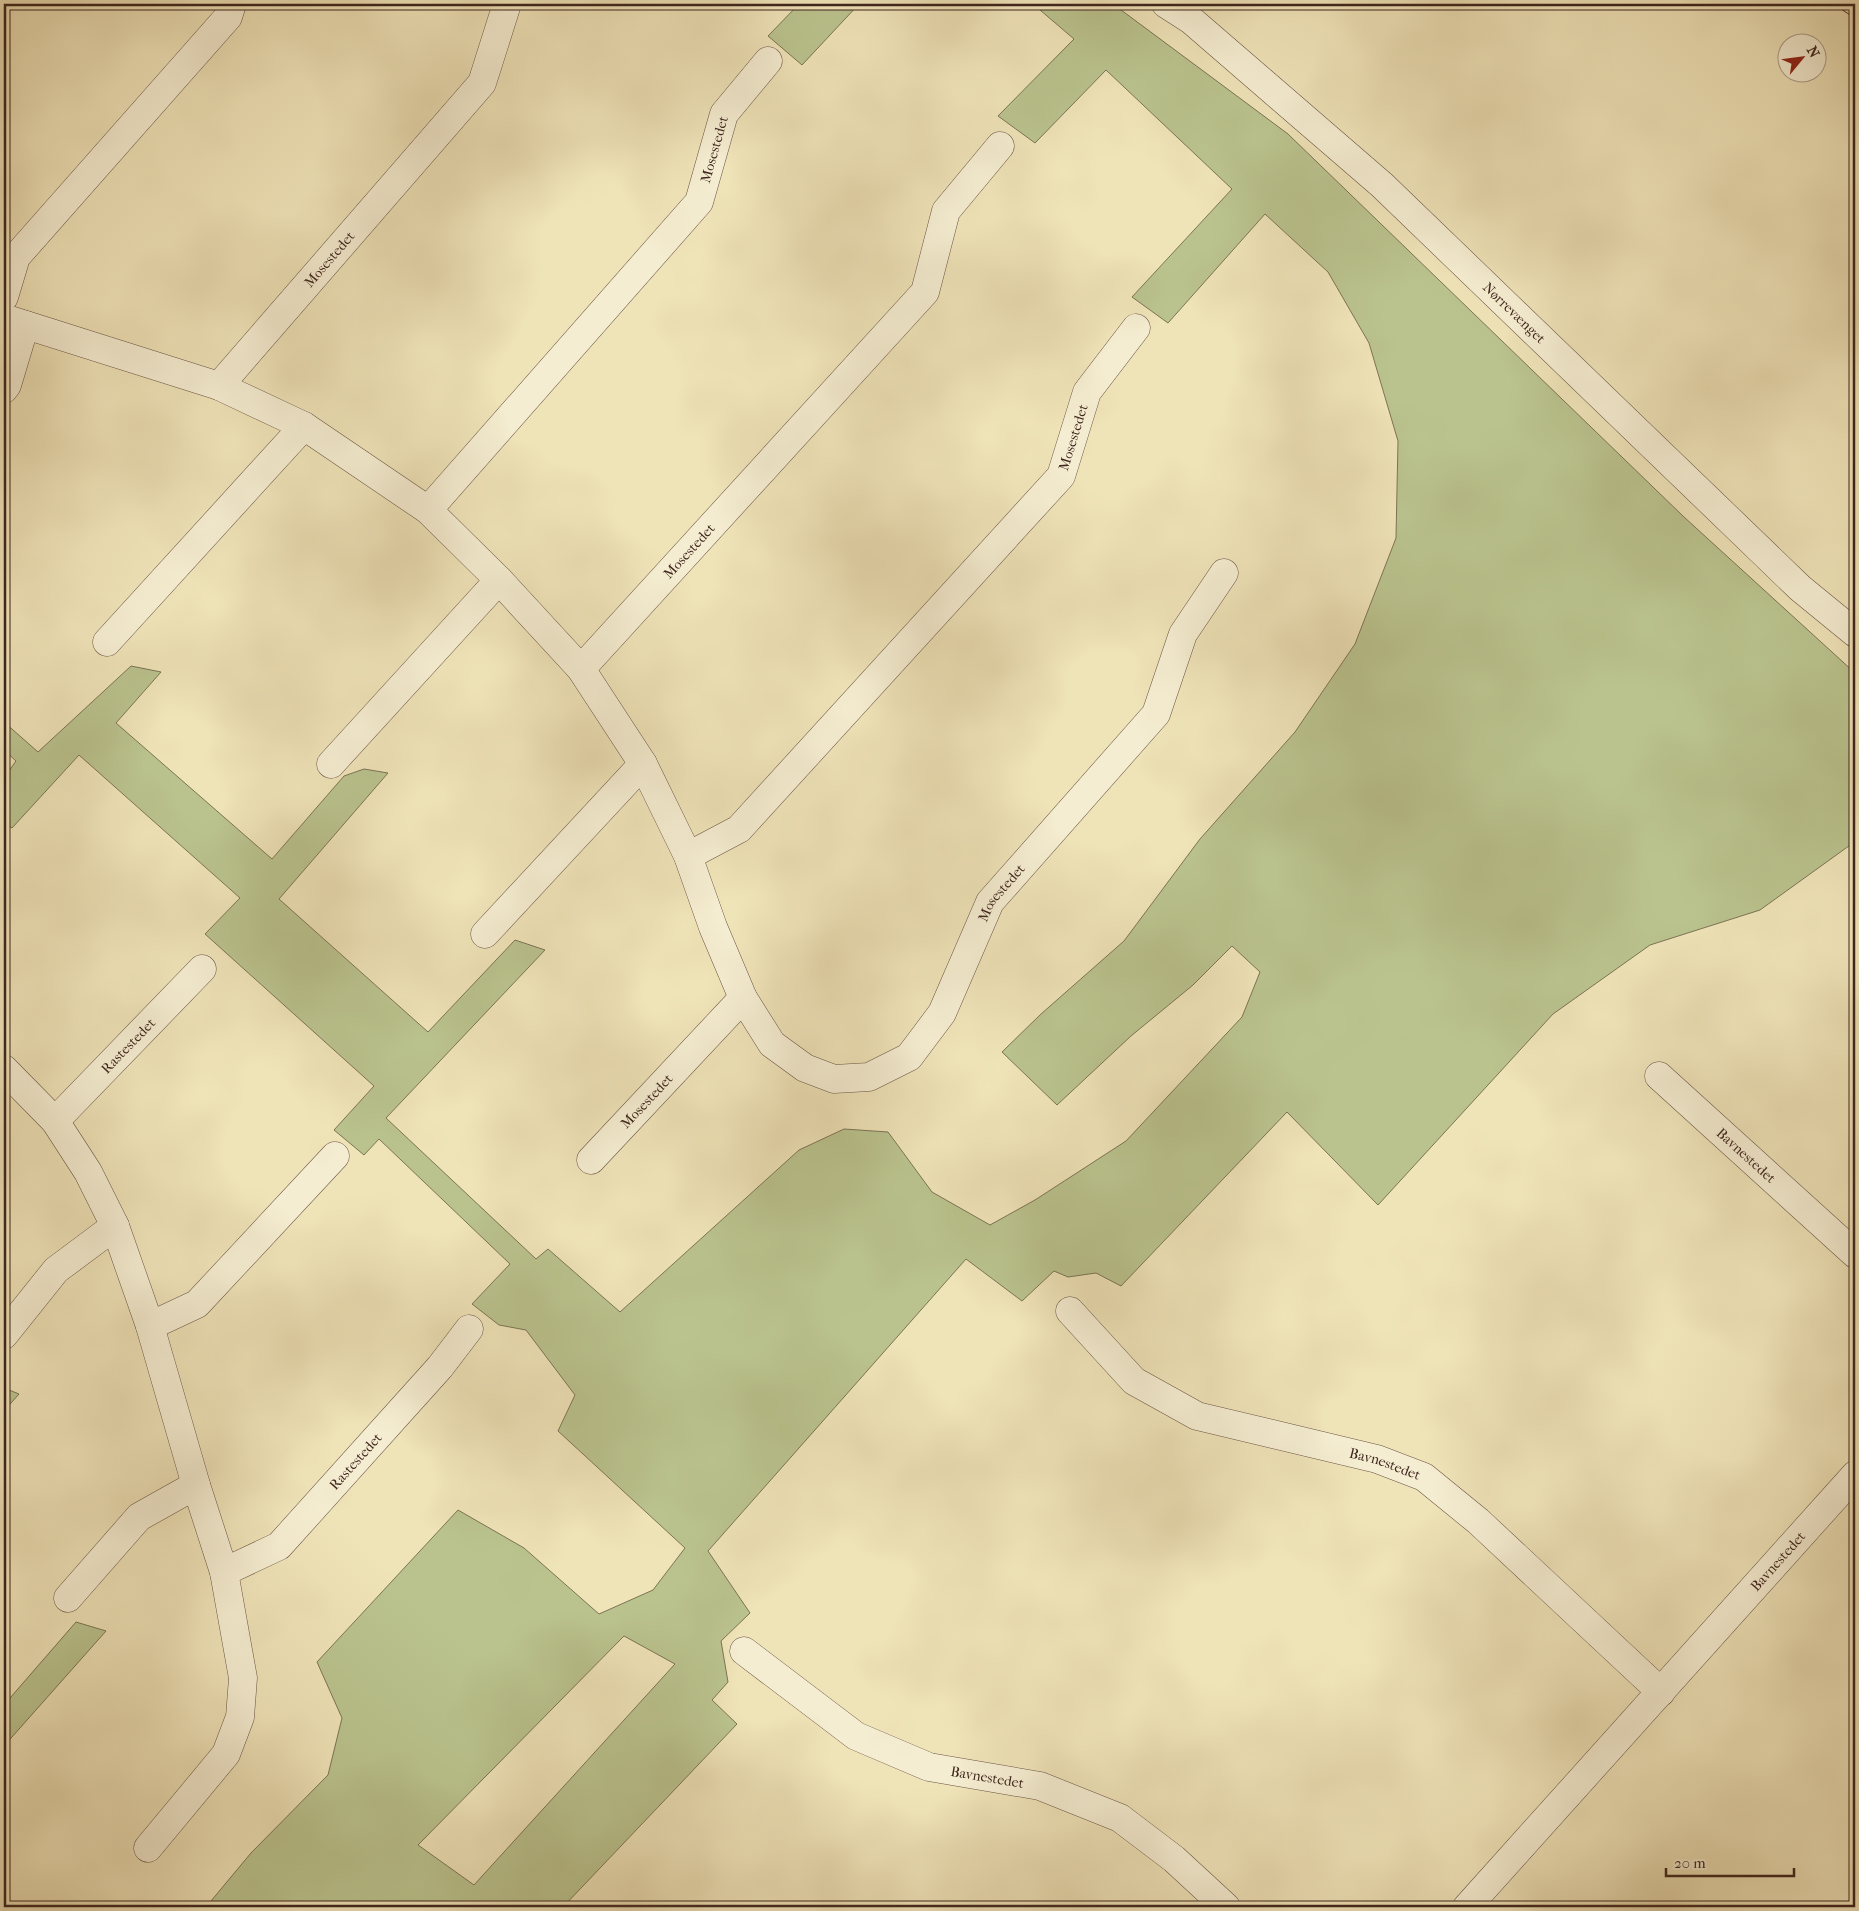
<svg xmlns="http://www.w3.org/2000/svg" width="1859" height="1911" font-family="'IM FELL French Canon',serif">
	<rect width="100%" height="100%" fill="#efe3b8"/>
	<filter id="stains"><feTurbulence type="fractalNoise" baseFrequency=".004" numOctaves="4"/><feColorMatrix values="0 0 0 0 .2 0 0 0 0 .09 0 0 0 0 .02 0 0 0 .5 -.17"/></filter>
	<radialGradient id="worn" r=".72"><stop offset=".6" stop-color="#630" stop-opacity="0"/><stop offset="1" stop-color="#630" stop-opacity=".3"/></radialGradient>
	<!-- green -->
	<g fill="#bac38e" stroke="#7c7456" fill-rule="evenodd">
		<polygon points="799,4 859,4 802,65 768,36"/>
		<path d="M1033,4H1113L1288,134L1684,517L1855,673V845L1853,843L1760,910L1650,945L1553,1014L1378,1205L1287,1112L1121,1286L1096,1273L1068,1277L1054,1271L1022,1301L966,1259L708,1551L750,1613L721,1641L728,1682L712,1700L737,1724L563,1907H206L251,1853L328,1775L342,1718L317,1662L458,1510L524,1548L599,1614L653,1590L685,1548L558,1431L575,1395L526,1330L499,1325L472,1304L510,1264L379,1139L364,1155L334,1130L374,1086L205,934L240,898L79,755L12,828L4,823V778L16,761L4,750V722L38,752L131,666L161,672L116,723L272,859L344,776L364,769L388,773L279,899L428,1032L515,940L545,950L386,1118L536,1259L548,1249L620,1312L799,1150L844,1129L888,1132L932,1192L990,1225L1035,1200L1126,1141L1242,1017L1260,972L1232,946L1193,985L1131,1036L1057,1105L1002,1052L1041,1014L1124,941L1200,839L1295,732L1355,644L1396,538L1398,441L1369,343L1328,272L1265,214L1168,323L1132,297L1232,189L1106,70L1035,143L998,116L1074,39ZM624,1636L675,1664L474,1885L418,1845Z"/>
		<polygon points="4,1388 19,1394 4,1411"/>
		<polygon points="76,1622 106,1631 4,1746 4,1705"/>
	</g>
	<g fill="none" stroke-linecap="round" stroke-linejoin="round">
		<defs>
			<g id="minor">
				<path id="s1" d="M1166,4L1191,20L1382,185L1800,588L1855,633"/>
				<polyline points="4,297 16,257 228,17 232,4"/>
				<path id="s2" d="M4,318L219,386L304,426L428,510L499,580L581,669L643,764L688,856L713,927L743,998L772,1044L805,1068L834,1079L869,1077L909,1057L942,1013L990,902L1156,714L1183,634L1224,573"/>
				<path id="s3" d="M219,386L482,83L507,4"/>
				<polyline points="4,389 7,385 25,325"/>
				<path id="s4" d="M428,510L699,202L724,114L768,61"/>
				<polyline points="107,642 304,426"/>
				<path id="s5" d="M581,669L925,292L946,211L1000,146"/>
				<polyline points="331,764 499,580"/>
				<path id="s6" d="M688,856L739,829L1061,476L1087,392L1136,328"/>
				<polyline points="485,934 643,764"/>
				<polyline points="4,1069 55,1121 88,1172 115,1226 150,1326 196,1485 224,1572 243,1678 240,1717 226,1754 148,1848"/>
				<path id="s7" d="M1659,1076L1855,1254"/>
				<path id="s8" d="M55,1121L202,969"/>
				<path id="s9" d="M591,1160L743,998"/>
				<path id="s10" d="M1070,1311L1134,1381L1197,1416L1377,1459L1424,1477L1478,1521L1661,1692"/>
				<polyline points="150,1326 197,1304 335,1156"/>
				<polyline points="4,1335 56,1270 115,1226"/>
				<path id="s11" d="M224,1572L279,1546L440,1367L469,1329"/>
				<polyline points="68,1598 139,1517 196,1485"/>
				<path id="s12" d="M744,1651L856,1736L929,1767L1040,1786L1120,1818L1174,1859L1226,1907"/>
				<path id="s13" d="M1467,1907L1855,1475"/>
			</g>
		</defs>
		<!-- minor casing -->
		<use href="#minor" stroke="#6a5444" stroke-width="29"/>
		<!-- minor -->
		<use href="#minor" stroke="#f5edd1" stroke-width="28"/>
		<!-- tram -->
		<polyline stroke="#3e251d" stroke-width="1" points="1833,4 1855,18"/>
	</g>
	<g text-anchor="middle" stroke-width="4" stroke-linejoin="round" paint-order="stroke">
		<!-- street labels -->
		<g font-size="14" fill="#3e251d" stroke="#f5edd1">
			<text dy="5" stroke="none"><textPath href="#s4" startOffset="465">Mosestedet</textPath></text>
			<text dy="5" stroke="none"><textPath href="#s3" startOffset="168">Mosestedet</textPath></text>
			<text dy="5" stroke="none"><textPath href="#s1" startOffset="466">Nørrevænget</textPath></text>
			<text dy="5" stroke="none"><textPath href="#s6" startOffset="576">Mosestedet</textPath></text>
			<text dy="5" stroke="none"><textPath href="#s5" startOffset="160">Mosestedet</textPath></text>
			<text dy="5" stroke="none"><textPath href="#s2" startOffset="1454">Mosestedet</textPath></text>
			<text dy="5" stroke="none"><textPath href="#s8" startOffset="105">Rastestedet</textPath></text>
			<text dy="5" stroke="none"><textPath href="#s9" startOffset="81">Mosestedet</textPath></text>
			<text dy="5" stroke="none"><textPath href="#s7" startOffset="118">Bavnestedet</textPath></text>
			<text dy="5" stroke="none"><textPath href="#s11" startOffset="175">Rastestedet</textPath></text>
			<text dy="5" stroke="none"><textPath href="#s10" startOffset="361">Bavnestedet</textPath></text>
			<text dy="5" stroke="none"><textPath href="#s13" startOffset="465">Bavnestedet</textPath></text>
			<text dy="5" stroke="none"><textPath href="#s12" startOffset="279">Bavnestedet</textPath></text>
		</g>
	</g>
	<!-- margin -->
	<rect width="1859" height="1911" fill="none" stroke="#efe3b8" stroke-width="20"/>
	<rect x="5" y="5" width="1849" height="1901" fill="none" stroke="#3e251d" stroke-width="2.5"/>
	<rect x="10" y="10" width="1839" height="1891" fill="none" stroke="#3e251d"/>
	<!-- north arrow -->
	<g transform="translate(1802 58) rotate(61)"><circle r="24" fill="#f5edd1" stroke="#ac9d89"/>
	<path d="M0-4L9 19L0 12L-9 19Z" fill="#8f2418"/>
	<text y="-8" font-size="14" font-weight="bold" text-anchor="middle" fill="#3e251d">N</text>
	</g>
	<!-- scale -->
	<path d="M1666 1868v8h128v-8" fill="none" stroke="#3e251d" stroke-width="2.5"/>
	<text x="1674" y="1868" font-size="15" fill="#3e251d" stroke="#f5edd1" stroke-width="4" paint-order="stroke">20 m</text>
	<rect width="100%" height="100%" filter="url(#stains)"/>
	<rect width="100%" height="100%" fill="url(#worn)"/>
</svg>
